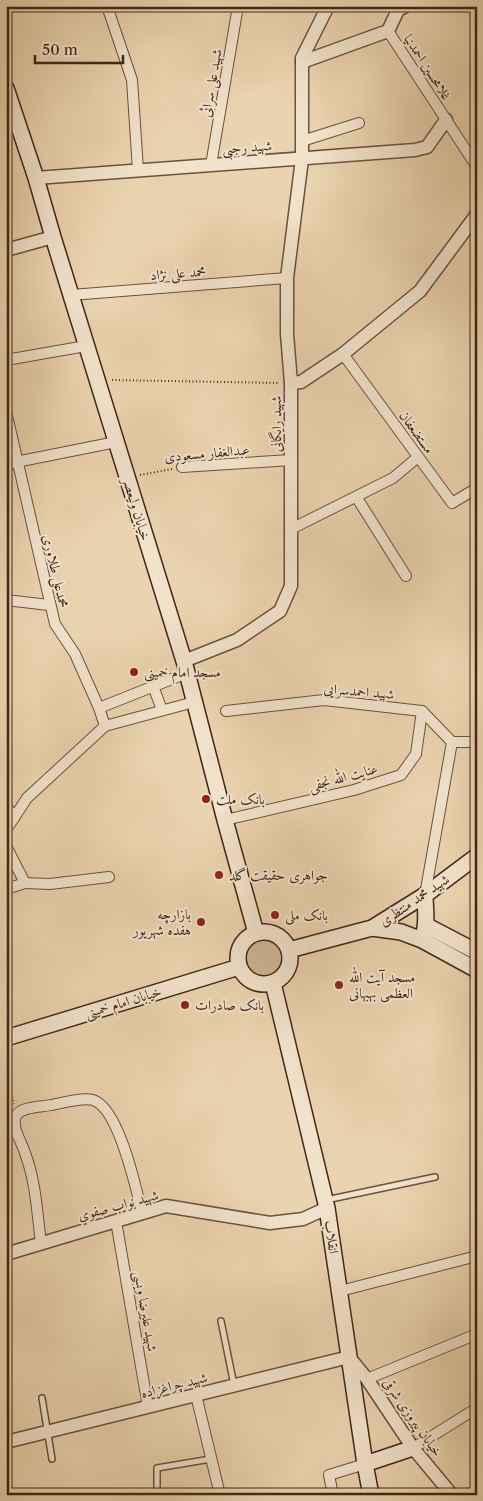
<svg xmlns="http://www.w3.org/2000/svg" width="483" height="1501" font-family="'Libre Caslon Text',Amiri,serif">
	<rect width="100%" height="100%" fill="#ead3af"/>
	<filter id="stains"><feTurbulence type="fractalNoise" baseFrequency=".004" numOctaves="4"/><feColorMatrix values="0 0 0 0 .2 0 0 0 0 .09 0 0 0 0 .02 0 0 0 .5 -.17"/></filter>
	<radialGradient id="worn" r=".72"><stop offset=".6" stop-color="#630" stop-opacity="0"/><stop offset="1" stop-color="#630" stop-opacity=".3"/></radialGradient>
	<!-- green -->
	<circle fill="#cdb695" stroke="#866e56" cx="264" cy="957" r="22"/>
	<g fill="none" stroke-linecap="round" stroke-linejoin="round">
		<defs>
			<g id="service">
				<polyline points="326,1200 435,1177"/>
				<polyline points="221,1321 234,1385"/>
				<polyline points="42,1398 52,1459"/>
				<polyline points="157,1495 157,1468 211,1459"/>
			</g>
			<g id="minor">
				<polyline points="107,6 132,80 138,170"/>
				<polyline points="388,31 477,167"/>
				<polyline points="302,141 359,123"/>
				<polyline points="211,165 238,6"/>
				<polyline points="71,295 287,278"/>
				<polyline points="343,354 452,503 477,488"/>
				<polyline points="6,360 86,346"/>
				<polyline points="6,411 55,624 75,654 99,708 105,726"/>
				<polyline points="6,464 116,442"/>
				<polyline points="182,467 291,460"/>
				<polyline points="357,498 406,576"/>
				<polyline points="291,529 393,478 418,457"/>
				<polyline points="6,600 49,605"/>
				<polyline points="153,686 162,710"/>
				<polyline points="99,708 187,673"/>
				<polyline points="226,711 324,700 422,711 452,742 477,742"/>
				<polyline points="6,805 14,818"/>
				<polyline points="225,820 354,790 401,775 416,754 422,711"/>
				<polyline points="6,830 27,798 105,726 194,702"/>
				<polyline points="6,846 25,883 6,889"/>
				<polyline points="25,883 50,884 109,877"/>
				<polyline points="425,895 452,742"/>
				<polyline points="116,1221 148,1407"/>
				<path d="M41,1243C37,1213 36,1182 25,1153C22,1142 11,1128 16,1116C21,1106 42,1107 51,1105C62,1103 83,1097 93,1100C119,1108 136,1188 142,1213"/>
				<polyline points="340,1291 477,1256"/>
				<polyline points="367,1379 477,1334"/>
				<polyline points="196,1395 220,1495"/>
				<polyline points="413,1448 477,1408"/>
				<polyline points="333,1495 329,1475 365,1464"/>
			</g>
			<g id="tertiary">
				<polyline points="302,62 388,31 398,10 406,6"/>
				<polyline points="36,178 415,150 427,147 446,120"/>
				<polyline points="6,250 53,237"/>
				<polyline points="291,383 301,382 343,354 420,291 477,214"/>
				<polyline points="184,661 237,640 280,611 291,586 291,383 287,334 287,278 302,159 302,58 328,6"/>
				<polyline points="6,1254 166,1206 270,1223 303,1219 327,1208"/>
				<polyline points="6,1442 349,1357 367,1379 413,1448 452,1495"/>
			</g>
			<g id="secondary">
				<polyline points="6,88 36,178 53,237 184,661 225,820 256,933"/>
				<polyline points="427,926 477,952"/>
				<polyline points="372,928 401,932 422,940 477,970"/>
				<circle cx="264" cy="958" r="26"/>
				<path d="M423,936C428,923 425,909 425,895"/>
				<polyline points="289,950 372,928 425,895 477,856"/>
				<polyline points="273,983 327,1208 365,1464 371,1495"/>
				<polyline points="6,1038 239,967"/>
				<polyline points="365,1464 413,1448"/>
			</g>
		</defs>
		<!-- service casing -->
		<use href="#service" stroke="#6a523e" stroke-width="8"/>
		<!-- minor casing -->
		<use href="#minor" stroke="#6a523e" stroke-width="12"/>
		<!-- tertiary casing -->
		<use href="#tertiary" stroke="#6a523e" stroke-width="15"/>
		<!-- secondary casing -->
		<use href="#secondary" stroke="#402718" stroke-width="18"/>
		<!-- path -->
		<g stroke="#402718" stroke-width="2" stroke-dasharray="1 2.5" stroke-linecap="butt">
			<polyline points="112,380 280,383"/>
			<polyline points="140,475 172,469"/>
			<polyline points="6,1073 14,1104"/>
		</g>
		<!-- service -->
		<use href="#service" stroke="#f1e2cb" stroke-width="5"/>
		<!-- minor -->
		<use href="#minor" stroke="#f1e2cb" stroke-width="10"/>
		<!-- tertiary -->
		<use href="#tertiary" stroke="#f1e2cb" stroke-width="12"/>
		<!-- secondary -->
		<use href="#secondary" stroke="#f1e2cb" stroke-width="15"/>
	</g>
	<!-- markers -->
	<g fill="#8f2418" stroke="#f1e2cb" stroke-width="2">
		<circle cx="134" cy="672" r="5"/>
		<circle cx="206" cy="799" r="5"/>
		<circle cx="219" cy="875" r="5"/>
		<circle cx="275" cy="915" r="5"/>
		<circle cx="201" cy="922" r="5"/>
		<circle cx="339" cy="985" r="5"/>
		<circle cx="185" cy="1005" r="5"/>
	</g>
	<g text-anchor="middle" stroke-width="4" stroke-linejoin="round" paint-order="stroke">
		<!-- street labels -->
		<g font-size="14" fill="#402718" stroke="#f1e2cb">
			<text transform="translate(428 67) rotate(57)" y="5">غلامحسین احمدنیا</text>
			<text transform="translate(211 83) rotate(-80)" y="5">شهید علی سرائی</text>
			<text transform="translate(247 147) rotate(-4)" y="5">شهید رجبی</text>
			<text transform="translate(178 273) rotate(-4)" y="5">محمد علی نژاد</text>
			<text transform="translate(276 424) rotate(-90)" y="5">شهید رایگانی</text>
			<text transform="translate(417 432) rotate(54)" y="5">مستضعفان</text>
			<text transform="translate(207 453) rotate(-5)" y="5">عبدالغفار مسعودی</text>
			<text transform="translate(137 509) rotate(73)" y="5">خیابان ولیعصر</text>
			<text transform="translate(56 571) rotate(77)" y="5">محمدعلی طلاوری</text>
			<text transform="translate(359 691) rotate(5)" y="5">شهید احمدسرایی</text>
			<text transform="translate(343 777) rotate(-15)" y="5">عنایت الله نجفی</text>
			<text transform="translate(414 900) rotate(-34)" y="5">شهید محمد منتظری</text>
			<text transform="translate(123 1002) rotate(-17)" y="5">خیابان امام خمینی</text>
			<text transform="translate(118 1205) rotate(-15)" y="5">شهید نواب صفوي</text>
			<text transform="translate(332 1237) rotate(82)" y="5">انقلاب</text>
			<text transform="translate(146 1311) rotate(80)" y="5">شهید علیرضا ویسی</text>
			<text transform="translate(174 1385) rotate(-14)" y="5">شهید چراغزاده</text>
			<text transform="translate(413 1417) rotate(55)" y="5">خیابان پیروزی شرقی</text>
		</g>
		<!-- poi labels -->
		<g font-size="14" fill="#402718" stroke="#f1e2cb" text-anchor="start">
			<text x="144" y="677">مسجد امام خمینی</text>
			<text x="216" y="804">بانک ملت</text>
			<text x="229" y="880">جواهری حقیقت گلد</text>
			<text x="191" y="919" text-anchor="end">بازارچه<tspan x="191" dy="16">هفده شهریور</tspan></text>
			<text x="285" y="920">بانک ملی</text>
			<text x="349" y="982">مسجد آیت الله<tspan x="349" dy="16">العظمی بهبهانی</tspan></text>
			<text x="195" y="1010">بانک صادرات</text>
		</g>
	</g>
	<!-- margin -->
	<rect width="483" height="1501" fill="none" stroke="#ead3af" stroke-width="25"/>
	<rect x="8" y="8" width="468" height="1486" fill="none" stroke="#402718" stroke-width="2.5"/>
	<rect x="12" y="12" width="458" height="1476" fill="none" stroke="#402718"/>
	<!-- scale -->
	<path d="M35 55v8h88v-8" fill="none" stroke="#402718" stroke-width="2.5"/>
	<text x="42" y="55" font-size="15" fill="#402718" stroke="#f1e2cb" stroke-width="4" paint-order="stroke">50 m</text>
	<rect width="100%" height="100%" filter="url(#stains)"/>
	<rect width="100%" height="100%" fill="url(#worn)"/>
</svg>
